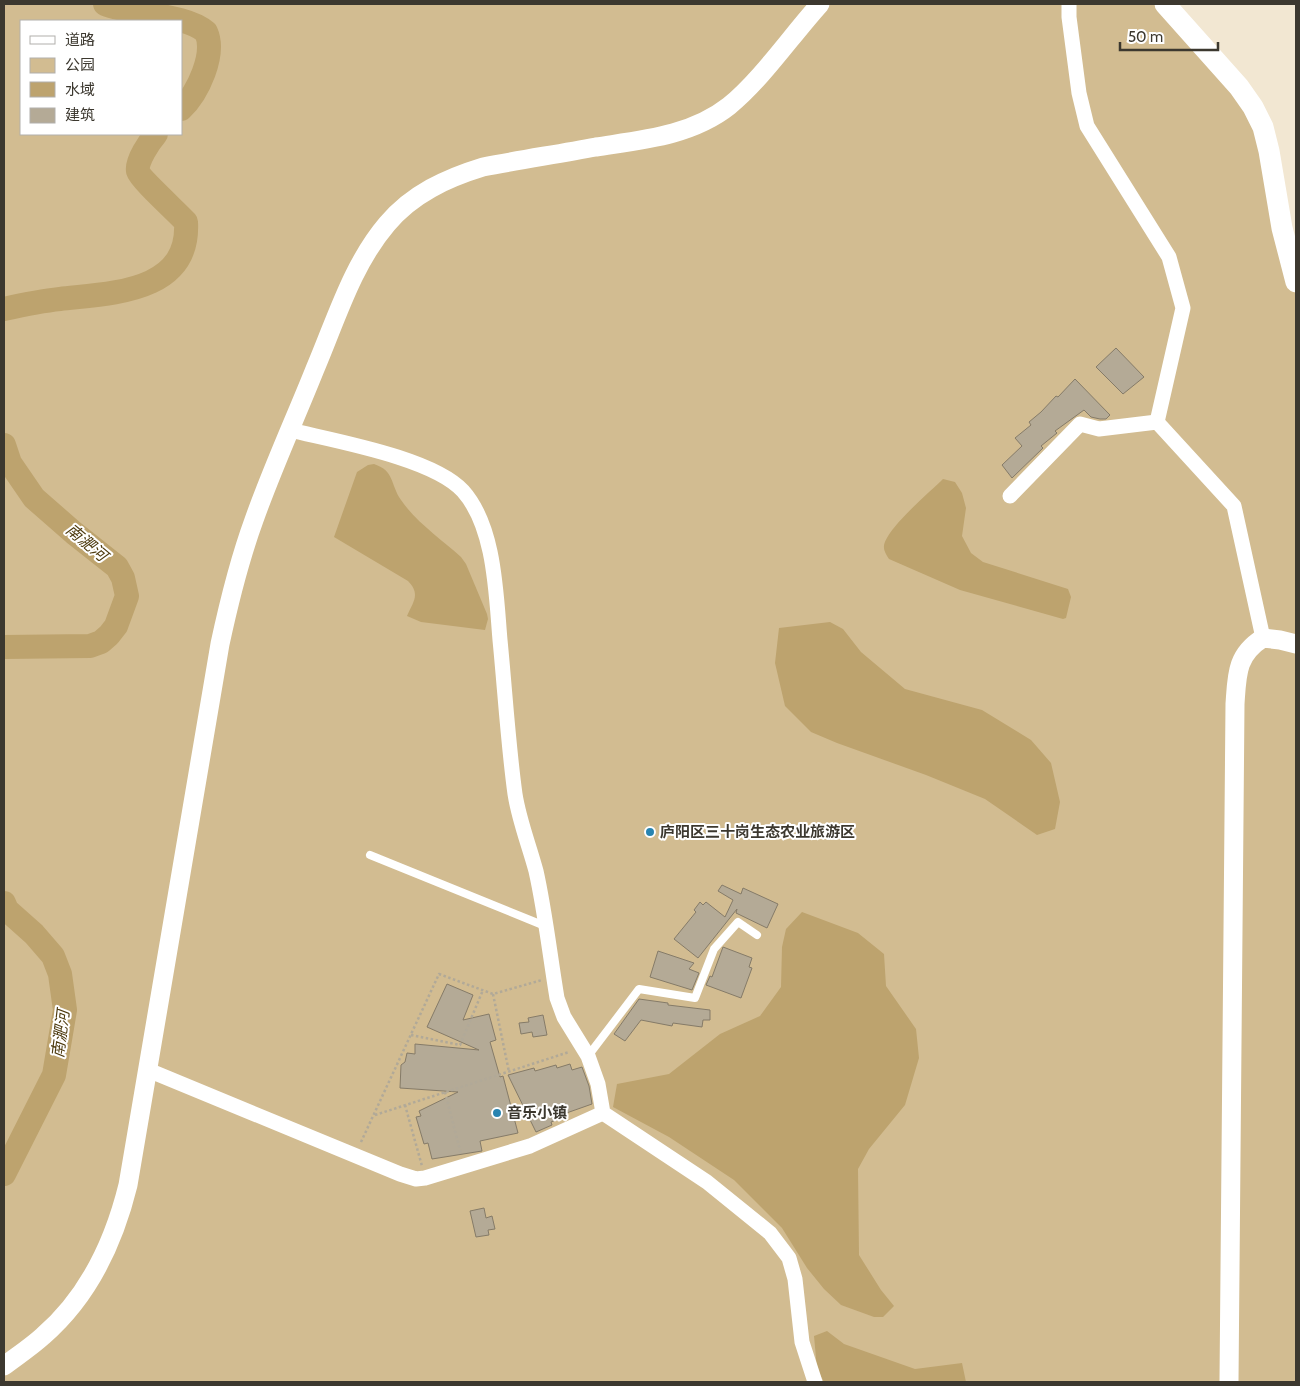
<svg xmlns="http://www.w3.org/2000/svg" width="1300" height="1386" font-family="Cabin,'Noto Sans SC',sans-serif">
	<rect width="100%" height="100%" fill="#f2e7d2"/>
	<!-- green -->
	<path fill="#d2bc91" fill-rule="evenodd" d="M4,4H1165L1253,107L1296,282V1382H4ZM21,21H181V134H21Z"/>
	<!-- water -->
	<g fill="#bda36e">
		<path d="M374,464C395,471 390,484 401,500C416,522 441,539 461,557L466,564L487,614L488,619L485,630L421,622L407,616C413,602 421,594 408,581L334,537L357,472L368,465Z"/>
		<path d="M943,479L955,482L962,493L966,508L962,536L971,553L983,562L1068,589L1071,597L1066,618L1063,619L960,590L889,559C887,556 884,551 884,548C882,532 931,491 943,479Z"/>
		<polygon points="830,622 843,629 861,652 905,689 982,710 1031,740 1051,763 1060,802 1055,829 1037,835 985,799 926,775 837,743 811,732 785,706 775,663 779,628"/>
		<polygon points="802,912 858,933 884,954 886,986 916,1029 919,1058 905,1105 869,1149 858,1169 859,1255 881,1290 894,1306 883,1317 874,1317 841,1305 824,1289 807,1268 782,1228 734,1180 669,1137 613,1107 617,1084 669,1074 720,1034 760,1016 781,987 782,947 786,929"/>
		<polygon points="827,1331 844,1344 915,1369 962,1363 966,1382 824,1382 817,1369 814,1336"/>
	</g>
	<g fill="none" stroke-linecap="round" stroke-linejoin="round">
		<!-- river -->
		<g stroke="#bda36e" stroke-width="24">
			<path d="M105,4C133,15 186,14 206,32C216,54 198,93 181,109"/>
			<path d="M4,309C22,305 41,301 60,299C111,293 190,293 186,222C178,213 140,179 138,171C136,161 150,141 156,134"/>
			<polyline points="4,445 10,463 34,498 74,533 117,567 123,578 127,596 116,626 109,635 101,642 90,646 4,647"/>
			<polyline points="4,903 7,910 34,934 53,956 60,974 65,1010 54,1075 4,1174"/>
		</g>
	</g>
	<!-- building -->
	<g fill="#b4aa96" stroke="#857b68">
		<polygon points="1116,348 1144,377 1123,394 1096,367"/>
		<polygon points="1075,379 1110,415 1106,419 1100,419 1091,417 1084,410 1055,431 1057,433 1041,446 1043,448 1012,478 1002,465 1022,446 1015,438 1031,425 1029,422 1041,412 1056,396 1058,397"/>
		<polygon points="722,885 741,894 743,888 778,904 767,928 736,913 737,909 698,958 674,939 696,912 694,910 700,902 703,905 706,902 725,917 733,900 718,891"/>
		<polygon points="723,947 752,958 749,967 752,968 741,998 706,985 710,976 712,977"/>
		<polygon points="658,951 694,963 689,969 699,973 692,990 650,977"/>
		<polygon points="447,984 473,995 463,1020 489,1014 496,1040 490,1042 500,1077 503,1076 518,1133 480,1141 482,1151 432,1159 428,1143 424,1144 416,1117 421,1116 419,1111 458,1092 400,1088 401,1065 405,1062 407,1053 415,1054 415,1044 479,1050 427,1027"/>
		<polygon points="639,999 668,1003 668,1005 710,1010 710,1020 703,1020 702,1027 673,1023 672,1026 641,1020 625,1041 614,1034"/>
		<polygon points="543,1015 547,1035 533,1037 532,1032 521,1034 519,1023 529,1022 528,1018"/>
		<polygon points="570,1064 572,1070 582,1067 589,1086 592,1104 558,1116 559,1119 551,1122 552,1125 536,1132 508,1075 534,1068 535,1071 556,1065 557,1068"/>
		<polygon points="484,1208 486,1218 492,1216 495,1229 488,1230 489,1235 476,1237 470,1211"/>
	</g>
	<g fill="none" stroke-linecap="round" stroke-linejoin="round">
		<!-- path -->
		<g stroke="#b1a998" stroke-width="2.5" stroke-dasharray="2.5 2.5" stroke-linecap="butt">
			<polyline points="493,994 509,1072"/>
			<polyline points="411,1035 460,1045 483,990"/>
			<polyline points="445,1092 461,1154"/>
			<polyline points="405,1105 422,1166"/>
			<polyline points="375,1115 569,1052"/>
			<polyline points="361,1142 439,974 493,994 542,980"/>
		</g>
		<!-- service -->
		<g stroke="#fff" stroke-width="8">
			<polyline points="370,855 545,926"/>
			<polyline points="588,1056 639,989 695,998 714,949 738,922 757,935"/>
		</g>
		<!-- minor -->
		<g stroke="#fff" stroke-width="15">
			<polyline points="1069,4 1069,17 1079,93 1087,126 1169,257 1183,308 1157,422"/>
			<path d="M290,430C335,441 433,458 463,491C495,527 496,594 500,640C505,691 508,743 515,794C519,820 529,845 536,871C545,911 550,956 557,998L564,1017L588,1056L598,1084L603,1113L707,1182L770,1233L789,1258L795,1279L802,1342L815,1382"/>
			<polyline points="1010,496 1080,424 1099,429 1157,422 1234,506 1263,638"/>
			<polyline points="148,1070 400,1174 416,1179 425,1178 530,1146 603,1113"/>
		</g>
		<!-- tertiary -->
		<g stroke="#fff" stroke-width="19">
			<path d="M4,1366C17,1356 31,1347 43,1336C88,1297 114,1242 128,1185L220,644C229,602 239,561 254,520C272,469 295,419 315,369C336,320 352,265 387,224C412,194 447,178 483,167C520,160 558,154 596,147C641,140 691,136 729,106C762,79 791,36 820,4"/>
			<path d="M1229,1382L1235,704C1237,675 1236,655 1263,638L1280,640L1296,644"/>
		</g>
		<!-- secondary -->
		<polyline stroke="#fff" stroke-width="21" points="1165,4 1239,87 1253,107 1263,127 1269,151 1282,228 1296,282"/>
	</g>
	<!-- markers -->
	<g fill="#2884b1" stroke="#fff" stroke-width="2">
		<circle cx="650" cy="832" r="5"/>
		<circle cx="497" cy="1113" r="5"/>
	</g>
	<g text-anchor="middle" stroke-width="4" stroke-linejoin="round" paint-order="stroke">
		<!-- poi labels -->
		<g font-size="15" font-weight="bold" fill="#3c382f" stroke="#fff" text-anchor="start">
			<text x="660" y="837">庐阳区三十岗生态农业旅游区</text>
			<text x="507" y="1118">音乐小镇</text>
		</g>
		<!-- water labels -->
		<g font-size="16" font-style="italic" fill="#4d3a0e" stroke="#fff">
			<text transform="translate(87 542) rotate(40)" y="6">南淝河</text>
			<text transform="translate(60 1034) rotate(-83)" y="6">南淝河</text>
		</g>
	</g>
	<!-- border -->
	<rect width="1300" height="1386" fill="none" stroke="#3c382f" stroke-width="10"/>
	<!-- legend -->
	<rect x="20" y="20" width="162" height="115" fill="#ffffff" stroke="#b1afac"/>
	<rect x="30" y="36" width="25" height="8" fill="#ffffff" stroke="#b1afac"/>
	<text x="65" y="45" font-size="15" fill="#3c382f">道路</text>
	<rect x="30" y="58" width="25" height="15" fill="#d2bc91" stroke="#b1afac"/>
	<text x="65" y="70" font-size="15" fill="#3c382f">公园</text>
	<rect x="30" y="82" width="25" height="15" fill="#bda36e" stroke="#b1afac"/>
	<text x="65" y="95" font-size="15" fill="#3c382f">水域</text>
	<rect x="30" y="108" width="25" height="15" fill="#b4aa96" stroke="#b1afac"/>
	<text x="65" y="120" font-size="15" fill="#3c382f">建筑</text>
	<!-- scale -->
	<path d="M1120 42v8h98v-8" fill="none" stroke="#3c382f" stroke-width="2.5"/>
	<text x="1128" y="42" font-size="15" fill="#3c382f" stroke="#ffffff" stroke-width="4" paint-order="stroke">50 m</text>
</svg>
